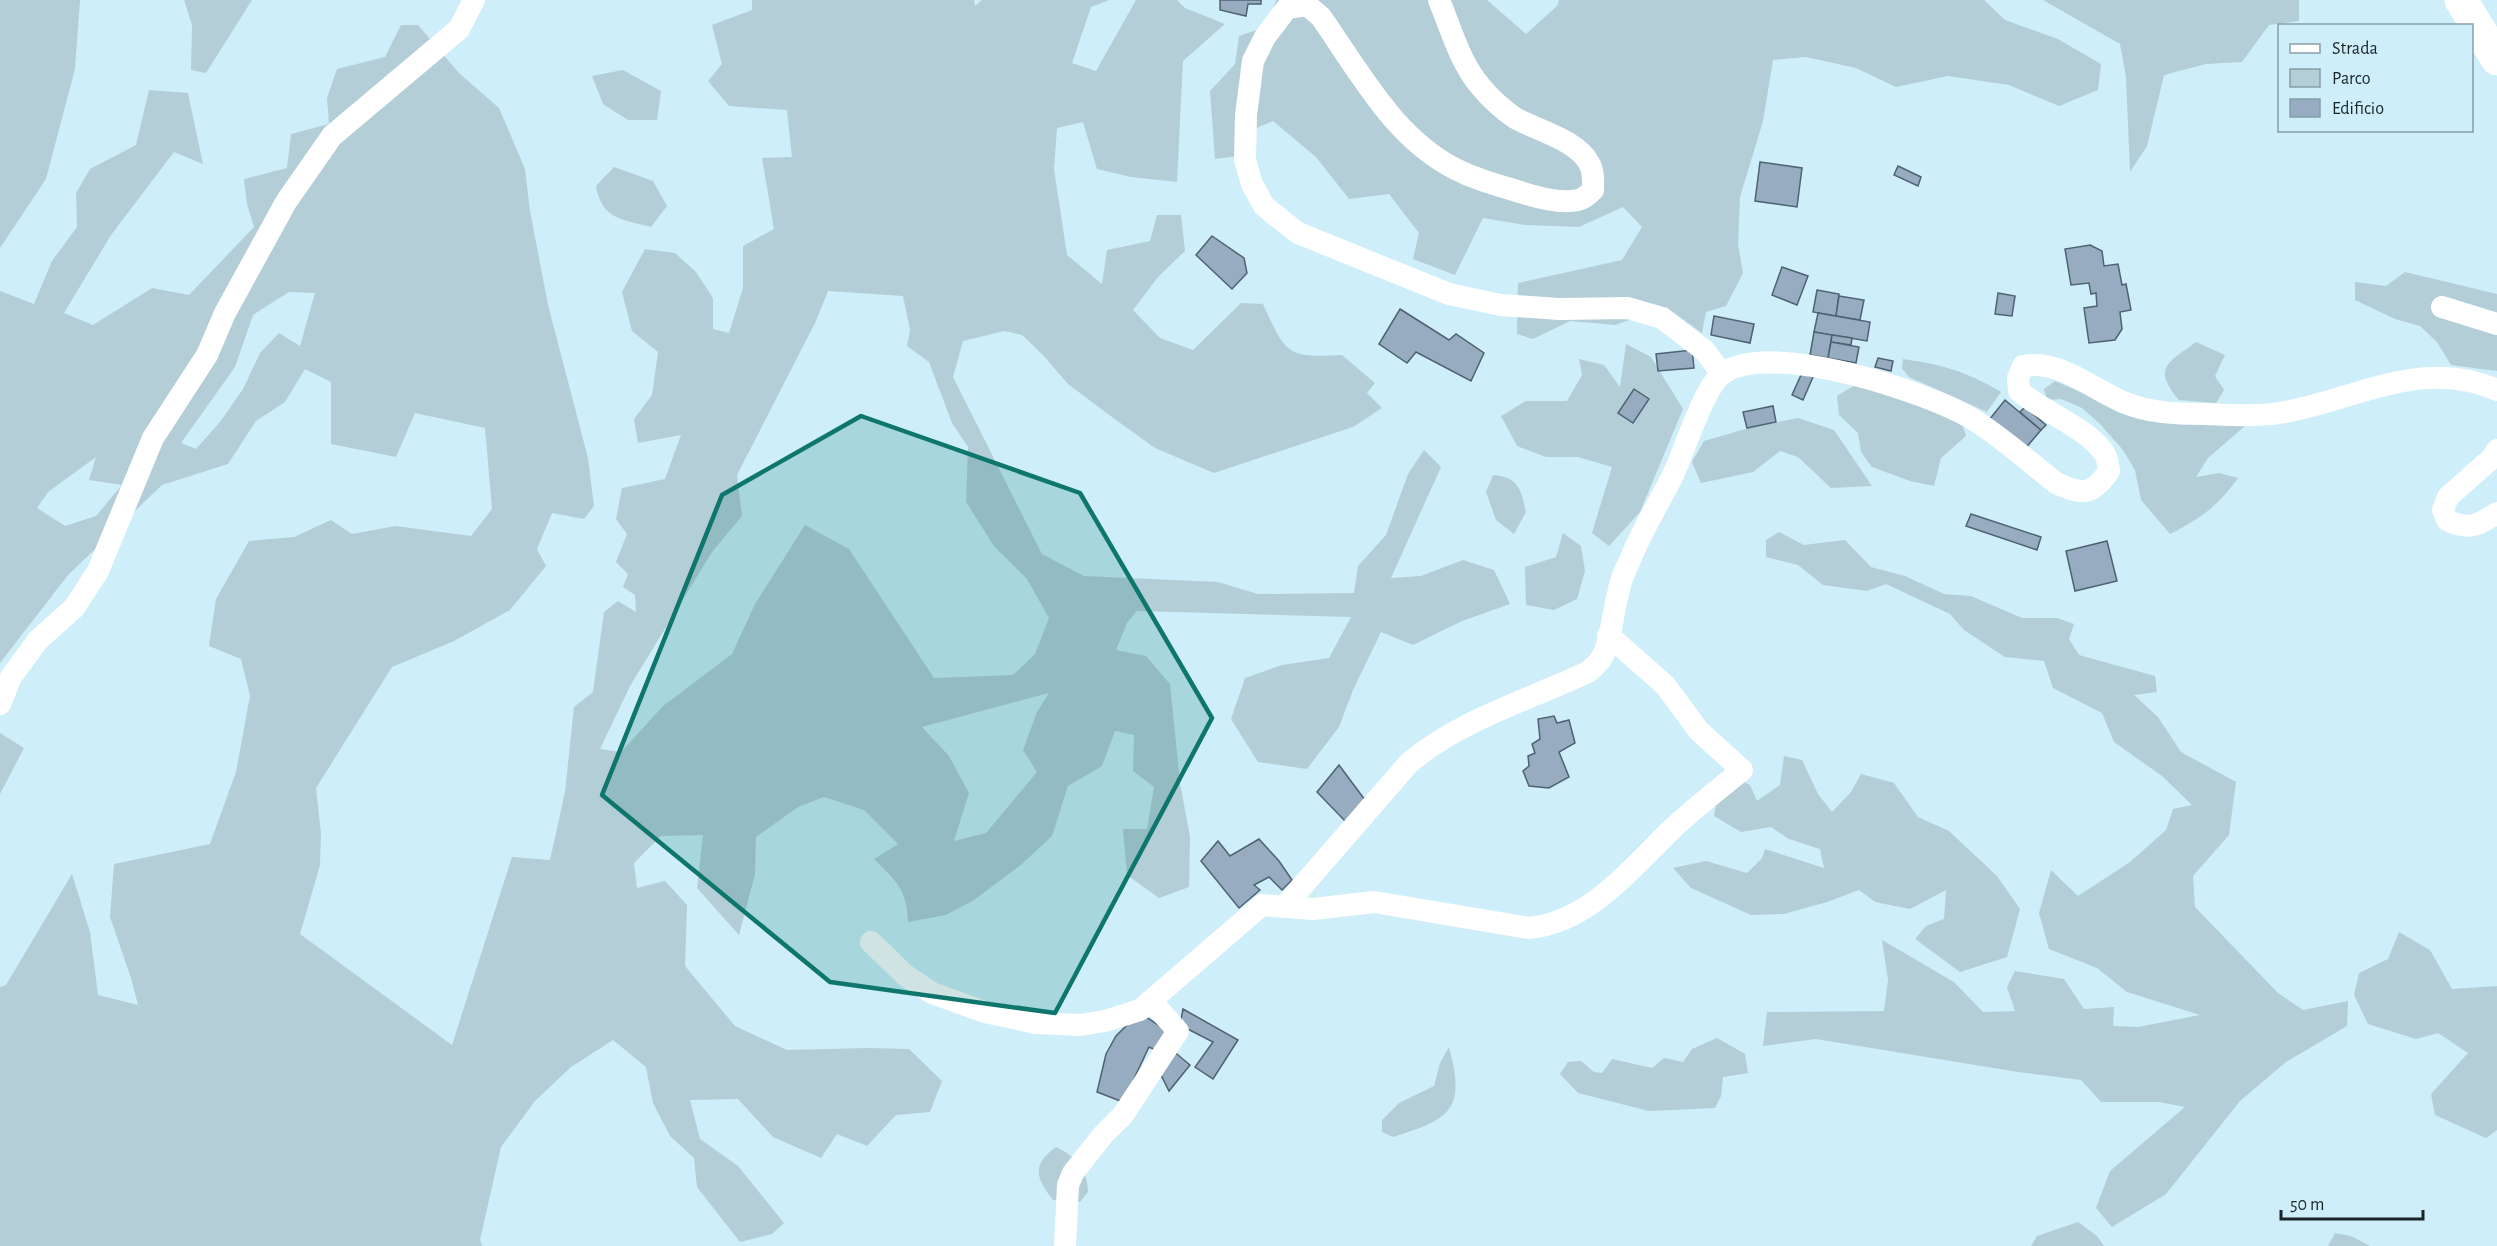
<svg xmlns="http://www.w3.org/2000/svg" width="2497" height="1246" font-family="'Alegreya Sans',sans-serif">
	<rect width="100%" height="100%" fill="#ceeef9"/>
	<!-- green -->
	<g fill="#b3ced7" fill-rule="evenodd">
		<polygon points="0,0 80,0 75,69 46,179 0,248"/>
		<polygon points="184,0 252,0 206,73 191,70 192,25"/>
		<path d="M752,0H974L975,6L982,0H1109L1091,7L1072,63L1096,71L1136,0H1177L1185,8L1225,24L1183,61L1177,182L1131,177L1097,169L1083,122L1057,128L1054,169L1067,255L1102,284L1107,250L1150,241L1157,215H1181L1185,251L1158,277L1133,310L1160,338L1193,350L1241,303L1263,304C1286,354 1286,358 1342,355L1375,383L1367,393L1382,408L1353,427L1214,473L1155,448L1116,420L1068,384L1043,355L1022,335L1004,331L963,341L953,377L1042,554L1084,576L1218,582L1258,594L1354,593L1358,566L1386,535L1408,474L1424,450L1441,467L1391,578L1421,576L1463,560L1494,570L1510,604L1462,621L1413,645L1381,632L1353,690L1339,727L1307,769L1258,762L1231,719L1245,678L1282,665L1329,658L1351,617L1137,611L1127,623L1116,650L1146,656L1170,684L1180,783L1190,837L1189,887L1159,898L1127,875L1123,829H1147L1154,787L1133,771L1134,735L1115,731L1102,766L1068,786L1052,836L1022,864L974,900L946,915L908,922C907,889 896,881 874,859L898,844L864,810L824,797L798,807L756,837L755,874L739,935L697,888L703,835L661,836L634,863L637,888L665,881L687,905L685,966L735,1026L787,1050L868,1048L909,1049L942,1081L930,1112L896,1115L867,1146L837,1134L821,1158L773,1137L738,1099L690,1100L700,1139L738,1166L784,1223L772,1234L740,1242L697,1187L694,1158L670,1136L653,1103L646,1067L613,1040L571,1067L535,1101L501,1147L480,1240L482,1246H0V987L6,985L72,874L90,932L98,995L138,1005L131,978L110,917L114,864L210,844L236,772L250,696L241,659L209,646L216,599L249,541L294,537L331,520L352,534L395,526L471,536L492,509L485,428L415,413L396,457L331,444V382L305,369L285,402L256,421L228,464L162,485L68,575L0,663V291L34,304L52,261L77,227L76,193L90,169L136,145L149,90L188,93L203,164L174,152L111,235L64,313L93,325L152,288L189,295L254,227L247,204L244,179L287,168L291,134L329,124L327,98L337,69L385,57L401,25H418L459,73L499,108L525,169L530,211L548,305L588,458L594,506L584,519L552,513L537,549L546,566L510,610L454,641L392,667L316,788L321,834L320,865L300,934L452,1045L512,857L550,860L565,792L574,707L593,692L604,612L618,601L636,612L635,595L623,587L628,574L616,562L627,534L616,519L622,488L665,479L681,435L638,443L634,419L652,395L658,352L632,331L622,292L645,249L675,253L696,272L713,298V329L729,333L743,288V246L774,229L762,158L792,157L787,110L729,106L708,81L722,64L712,25L752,10ZM828,291L903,296L910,330L907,346L929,362L952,423L968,447L966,502L994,546L1027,579L1049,618L1035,654L1013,675L934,678L849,549L805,525L755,604L732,654L663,706L621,752L600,749L630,686L712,552L742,516L737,475L815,323ZM289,292L315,293L300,346L279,333L260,353L243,389L220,422L196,449L181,443L235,367L253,315ZM96,457L89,480L122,485L96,516L65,526L37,508L48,492ZM1049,693L1037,712L1023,750L1037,772L986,833L954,841L969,793L949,756L922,727Z"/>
		<polygon points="1276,0 1487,0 1526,34 1557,6 1559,0 1984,0 2005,20 2058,39 2101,64 2098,90 2059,106 2009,85 1948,76 1896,87 1856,68 1806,57 1773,60 1763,121 1740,197 1738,244 1743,273 1726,306 1706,312 1702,333 1666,307 1615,325 1570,321 1533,339 1517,334 1518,283 1622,260 1642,227 1623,207 1579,227 1525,225 1483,218 1455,275 1413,259 1419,233 1389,194 1349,199 1316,157 1273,121 1237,136 1238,156 1215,159 1210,91 1235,64 1239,36 1268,26"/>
		<polygon points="2043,0 2299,0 2299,21 2269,25 2242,62 2206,64 2164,75 2147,146 2130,172 2126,77 2120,44"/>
		<polygon points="623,70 661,91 657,120 628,120 603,104 592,76"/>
		<path d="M614,167L653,181L667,206L651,227C622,219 602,220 596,186Z"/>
		<polygon points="2405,272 2497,294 2497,371 2451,365 2437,342 2420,326 2395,319 2355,300 2355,282 2386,286"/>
		<path d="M2196,342L2225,355L2215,376L2224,390L2216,403L2179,400C2152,367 2168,363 2196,342Z"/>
		<polygon points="1626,344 1651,357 1683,409 1640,512 1609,546 1592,533 1612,467 1578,457 1546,457 1517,446 1501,416 1526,401 1567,401 1582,375 1579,359 1604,365 1620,387"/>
		<path d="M1903,359C1944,365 1965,371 2001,392L1987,412L1909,377L1902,368Z"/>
		<path d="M2055,381L2083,393L2245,426L2208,458L2196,477L2219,473L2238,478C2218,506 2200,519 2170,534L2141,500L2135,470L2123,450L2100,424L2082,408L2061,399L2047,400L2044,389Z"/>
		<polygon points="1855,385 1961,420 1966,436 1941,458 1934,486 1910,481 1872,467 1861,452 1858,433 1839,415 1837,396"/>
		<polygon points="1798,418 1834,430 1872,486 1831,488 1798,457 1780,451 1753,472 1701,483 1692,462 1704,441 1749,428"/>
		<path d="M1493,475C1519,477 1521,490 1526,512L1514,534L1496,520L1486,492Z"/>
		<polygon points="1779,532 1804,545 1845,540 1871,567 1905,576 1944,594 1971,596 2022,618 2057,618 2074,624 2069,639 2079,655 2155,676 2157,692 2134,695 2158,717 2181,752 2236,782 2229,835 2193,876 2195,907 2278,993 2303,1010 2348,1001 2347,1026 2286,1062 2240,1101 2166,1194 2112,1227 2096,1208 2110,1171 2185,1107 2159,1102 2101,1102 2081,1080 2018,1072 1816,1039 1763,1046 1767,1012 1884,1011 1888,980 1882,940 1954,982 1983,1012 2015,1011 2007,987 2015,971 2064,979 2084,1009 2114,1007 2113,1026 2138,1027 2200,1015 2127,992 2097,968 2049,949 2039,913 2051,870 2078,896 2130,862 2166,830 2173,809 2192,805 2162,776 2114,742 2102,713 2053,688 2044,661 2005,657 1964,630 1950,614 1886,584 1867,591 1823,585 1798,565 1766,557 1766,540"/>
		<polygon points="1563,533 1581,546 1585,571 1577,599 1554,610 1526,605 1525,567 1556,557"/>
		<polygon points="0,733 24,748 0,794"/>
		<polygon points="1784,756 1802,760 1818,794 1832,812 1851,792 1861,774 1894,783 1918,817 1949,831 1997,876 2020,909 2007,957 1960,972 1915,939 1926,926 1944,919 1946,890 1910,909 1875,902 1859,890 1827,902 1784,914 1751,915 1691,888 1673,868 1706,861 1747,873 1762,858 1765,849 1824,868 1820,849 1789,839 1771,827 1741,832 1714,816 1722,771 1750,785 1757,801 1780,785"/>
		<polygon points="2399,932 2430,950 2452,989 2497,986 2497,1130 2486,1138 2435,1115 2431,1094 2468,1053 2438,1033 2416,1039 2368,1024 2354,995 2359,973 2388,959"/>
		<polygon points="1717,1038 1745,1054 1748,1073 1723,1077 1721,1096 1715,1108 1649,1111 1578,1093 1560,1074 1568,1062 1581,1061 1594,1072 1602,1073 1612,1059 1652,1068 1664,1058 1683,1062 1692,1049"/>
		<path d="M1449,1047C1466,1110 1451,1119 1393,1137L1382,1132V1120L1399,1103L1434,1086L1440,1063Z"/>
		<path d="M1056,1147C1077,1157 1087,1168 1088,1192L1080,1202L1053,1200C1036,1178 1031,1165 1056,1147Z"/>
		<polygon points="2078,1222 2097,1236 2104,1246 2031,1246 2037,1236"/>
		<polygon points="2335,1233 2351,1236 2370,1246 2328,1246"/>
	</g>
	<!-- building -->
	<g fill="#97acc0" stroke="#4f6273" stroke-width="1.5">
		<polygon points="1220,0 1261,0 1261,4 1248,4 1246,16 1220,10"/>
		<polygon points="1760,162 1802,168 1797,207 1755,201"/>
		<polygon points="1898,166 1921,177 1918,186 1894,175"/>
		<polygon points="1212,236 1244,258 1247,273 1232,289 1196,255"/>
		<polygon points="2090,245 2102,251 2104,266 2118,264 2122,285 2126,284 2131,310 2120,312 2122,329 2115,340 2089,343 2084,308 2097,306 2096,293 2091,294 2089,283 2071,285 2065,249"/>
		<polygon points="1782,267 1808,276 1797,305 1772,295"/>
		<polygon points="1817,290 1839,294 1836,316 1813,312"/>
		<polygon points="1998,293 2015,296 2012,316 1995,314"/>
		<polygon points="1839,296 1864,300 1860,320 1836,316"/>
		<polygon points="1400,309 1449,340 1456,334 1484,353 1471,381 1416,352 1407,363 1379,344"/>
		<polygon points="1818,313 1870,322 1867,341 1814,332"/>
		<polygon points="1714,316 1754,324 1750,343 1711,335"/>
		<polygon points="1814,332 1832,335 1828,358 1810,355"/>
		<polygon points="1832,335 1852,338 1851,345 1831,342"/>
		<polygon points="1831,342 1859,347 1856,363 1828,358"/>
		<polygon points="1692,350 1694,368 1658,371 1656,354"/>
		<polygon points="1878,358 1893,361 1891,371 1875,367"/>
		<polygon points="1802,373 1813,377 1803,400 1792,395"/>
		<polygon points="1634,389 1649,399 1633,423 1618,413"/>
		<polygon points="2005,400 2041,430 2024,450 1989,420"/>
		<polygon points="1773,406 1776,422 1747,428 1743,412"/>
		<polygon points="2025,407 2046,425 2041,430 2020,412"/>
		<polygon points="1971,514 2041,537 2037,550 1966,526"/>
		<polygon points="2107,541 2117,581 2075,591 2066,551"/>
		<polygon points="1554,716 1557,723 1569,720 1575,743 1559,752 1569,777 1549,788 1529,786 1523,771 1529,766 1528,756 1535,753 1532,744 1540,739 1538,719"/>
		<polygon points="1339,765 1365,800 1345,821 1317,792"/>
		<polygon points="1259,839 1279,861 1292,880 1282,890 1269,877 1254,885 1260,890 1239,908 1201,861 1218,841 1230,856"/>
		<polygon points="1183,1009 1238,1040 1213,1079 1195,1067 1213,1042 1180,1025"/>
		<polygon points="1143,1015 1169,1032 1158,1051 1149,1047 1123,1102 1097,1092 1106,1054 1116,1036 1136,1016"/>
		<polygon points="1172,1050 1190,1065 1169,1091 1159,1071"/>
	</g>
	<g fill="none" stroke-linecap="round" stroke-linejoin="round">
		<!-- street -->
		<g stroke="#fff" stroke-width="22">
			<path d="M1439,0C1451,29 1460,63 1481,87C1491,99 1502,109 1515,118C1536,130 1577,140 1589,163C1594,171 1593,181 1593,190C1589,194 1584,199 1578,200C1560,204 1538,198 1520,192C1501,186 1481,181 1464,173C1397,144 1361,74 1321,17L1307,5L1287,8L1265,37L1253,61L1246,115L1245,160L1252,184L1264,206L1298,233L1449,294L1501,305L1559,309L1628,308L1662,318L1705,351L1722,374"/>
			<polyline points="2442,307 2497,324"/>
			<path d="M2497,450L2492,458L2448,497L2443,510L2447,520C2469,531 2478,525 2497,513"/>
			<polyline points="0,704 11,677 38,640 74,608 98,571 153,438 207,355 225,313 286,202 332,136 459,29 474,0"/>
			<path d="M1284,907L1409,763C1460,720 1528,700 1588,672C1592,668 1598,664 1601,659C1612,640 1612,615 1618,594C1620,582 1625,570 1630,560C1642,530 1659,503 1673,475C1684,452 1704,387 1722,374C1768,339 1929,392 1974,420C2003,438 2029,462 2056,483C2082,495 2092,496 2109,471C2108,465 2108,458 2104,453C2088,428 2043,412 2019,391L2018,378L2023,366C2059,359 2092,389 2123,402C2149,413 2176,414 2204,414C2230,415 2259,417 2285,412C2357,399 2423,357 2497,390"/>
			<path d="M871,942L905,975L932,993L985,1012L1036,1023L1080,1025L1105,1021L1140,1010L1262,905L1313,909L1374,902L1529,928C1588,923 1631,869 1671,830C1693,809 1718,790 1742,770L1699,731L1665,685L1608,635"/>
			<polyline points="1065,1246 1068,1185 1073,1173 1103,1135 1123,1115 1178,1031 1151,1001"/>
		</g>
		<!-- secondary -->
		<polyline stroke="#fff" stroke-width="33" points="2461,0 2497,59"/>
	</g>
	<!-- marked area -->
	<path fill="#0f766e" fill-opacity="0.2" stroke="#0f766e" stroke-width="4.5" stroke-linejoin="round" d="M861,416L1080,493L1212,718L1055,1013L830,982L602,795L722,495Z"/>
	<!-- legend -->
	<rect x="2278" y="24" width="195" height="108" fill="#ceeef9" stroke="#869ea6" stroke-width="1.5"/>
	<rect x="2290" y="44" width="30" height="9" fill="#ffffff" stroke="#869ea6" stroke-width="1.5"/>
	<text x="2332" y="54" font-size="18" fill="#192529">Strada</text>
	<rect x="2290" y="69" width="30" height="18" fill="#b3ced7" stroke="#869ea6" stroke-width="1.5"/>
	<text x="2332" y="84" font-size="18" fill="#192529">Parco</text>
	<rect x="2290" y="99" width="30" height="18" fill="#97acc0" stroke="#869ea6" stroke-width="1.5"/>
	<text x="2332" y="114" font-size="18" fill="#192529">Edificio</text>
	<!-- scale -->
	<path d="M2281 1210v9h142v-9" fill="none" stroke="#192529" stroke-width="3"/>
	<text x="2290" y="1210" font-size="18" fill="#192529" stroke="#ceeef9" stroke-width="4.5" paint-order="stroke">50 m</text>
</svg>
